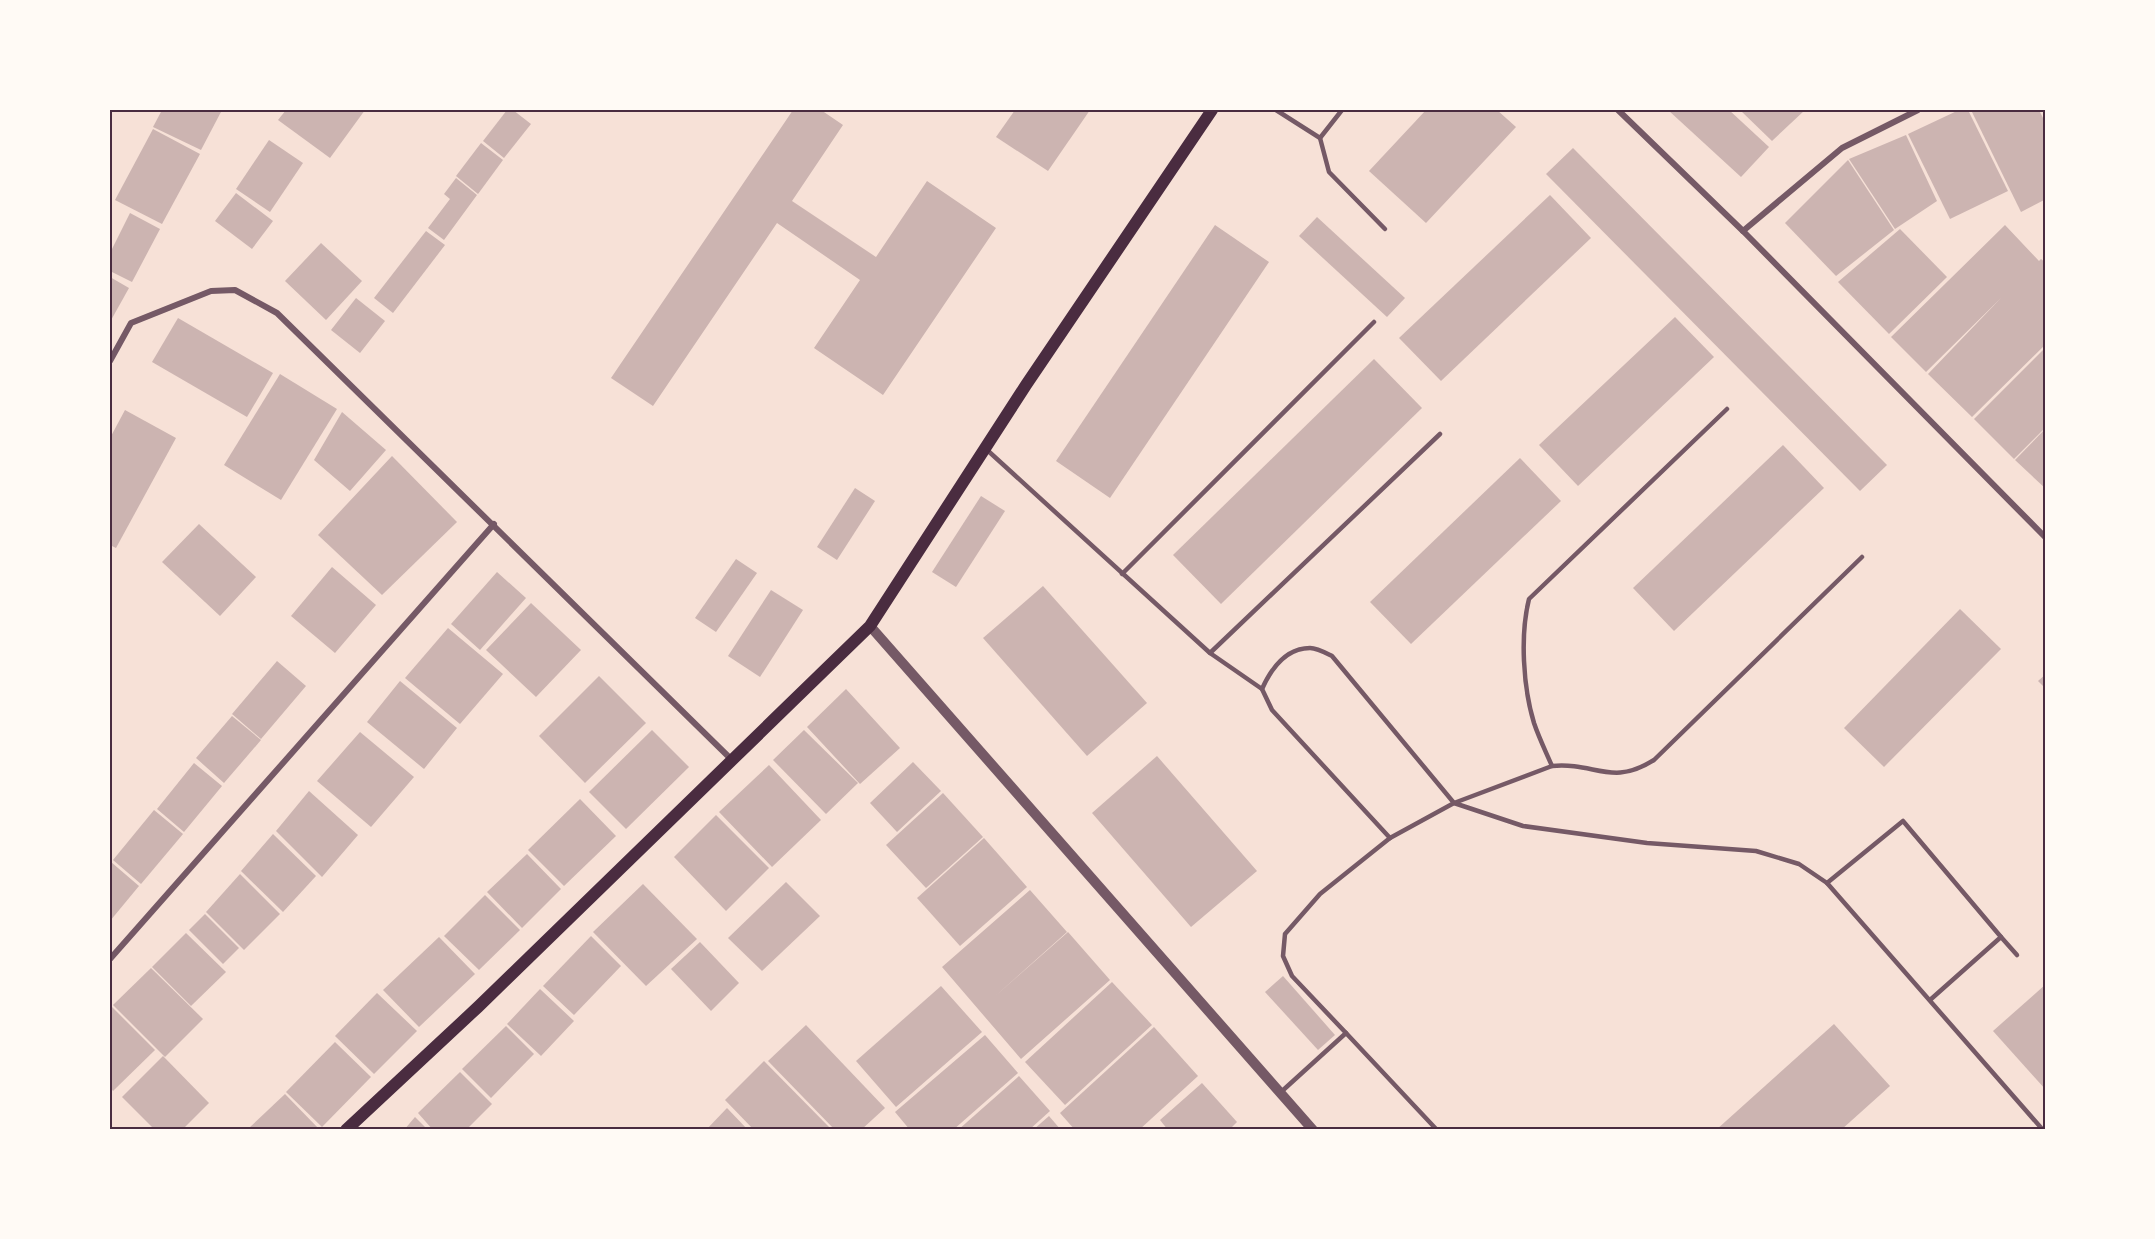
<svg xmlns="http://www.w3.org/2000/svg" width="2155" height="1239" font-family="Barlow,sans-serif">
	<rect width="100%" height="100%" fill="#f7e1d7"/>
	<!-- building -->
	<g fill="#ccb4b1">
		<polygon points="162,110 222,110 201,150 153,127"/>
		<polygon points="286,110 365,110 330,158 278,120"/>
		<polygon points="507,110 513,110 531,124 504,158 483,141"/>
		<polygon points="793,110 821,110 843,125 792,201 876,257 927,181 996,228 883,395 814,348 860,280 777,223 653,406 611,378"/>
		<polygon points="1015,110 1090,110 1048,171 996,137"/>
		<polygon points="1426,110 1497,110 1516,127 1426,223 1369,171"/>
		<polygon points="1668,110 1729,110 1769,147 1741,177"/>
		<polygon points="1740,110 1805,110 1772,141"/>
		<polygon points="1959,110 1968,110 2008,191 1950,219 1908,134"/>
		<polygon points="1971,110 2039,110 2046,124 2046,199 2021,212"/>
		<polygon points="153,129 200,154 162,224 115,200"/>
		<polygon points="1906,135 1937,201 1895,229 1849,159"/>
		<polygon points="269,140 303,163 270,212 236,189"/>
		<polygon points="481,143 503,160 478,194 456,176"/>
		<polygon points="1573,148 1887,465 1860,491 1546,174"/>
		<polygon points="1848,160 1894,230 1836,276 1785,223"/>
		<polygon points="456,178 477,195 444,240 428,228 450,199 444,194"/>
		<polygon points="236,193 273,221 252,249 215,221"/>
		<polygon points="1550,195 1591,238 1441,381 1399,338"/>
		<polygon points="130,213 160,229 132,282 110,271 110,253"/>
		<polygon points="1317,217 1405,298 1387,317 1299,236"/>
		<polygon points="1215,225 1269,262 1110,498 1056,461"/>
		<polygon points="2005,225 2039,261 2041,259 2046,263 2046,344 1972,417 1928,374 2001,298 1926,372 1891,337"/>
		<polygon points="1900,229 1947,277 1889,334 1838,282"/>
		<polygon points="426,231 445,245 393,313 374,298"/>
		<polygon points="321,243 362,281 326,320 285,281"/>
		<polygon points="110,277 129,288 110,322"/>
		<polygon points="356,298 385,321 360,353 331,330"/>
		<polygon points="1675,317 1714,357 1578,486 1539,445"/>
		<polygon points="178,318 273,373 247,417 152,362"/>
		<polygon points="2046,347 2046,427 2014,459 1974,419"/>
		<polygon points="1374,359 1422,408 1221,604 1173,555"/>
		<polygon points="280,374 337,409 281,500 224,465"/>
		<polygon points="125,410 176,438 116,548 110,545 110,438"/>
		<polygon points="342,412 386,450 350,491 314,460"/>
		<polygon points="2046,428 2046,489 2015,460"/>
		<polygon points="1783,445 1824,488 1674,631 1633,588"/>
		<polygon points="392,456 457,522 382,595 318,535"/>
		<polygon points="1520,458 1561,501 1411,644 1370,602"/>
		<polygon points="855,488 875,501 837,560 817,547"/>
		<polygon points="981,496 1005,511 956,587 932,572"/>
		<polygon points="199,524 256,577 220,616 162,562"/>
		<polygon points="736,559 757,573 716,632 695,618"/>
		<polygon points="332,567 376,605 335,653 291,616"/>
		<polygon points="497,572 526,598 480,650 451,624"/>
		<polygon points="1043,586 1147,703 1087,756 983,638"/>
		<polygon points="771,590 803,610 760,677 728,656"/>
		<polygon points="531,603 581,650 536,697 486,650"/>
		<polygon points="1960,609 2001,649 1884,767 1844,728"/>
		<polygon points="448,628 503,674 460,724 405,678"/>
		<polygon points="277,661 306,686 261,739 232,714"/>
		<polygon points="2046,674 2046,689 2038,681"/>
		<polygon points="599,676 646,723 585,783 539,736"/>
		<polygon points="400,681 457,728 424,769 367,722"/>
		<polygon points="846,689 900,748 860,784 807,727"/>
		<polygon points="232,716 261,740 224,783 196,758"/>
		<polygon points="652,730 689,767 626,829 589,792"/>
		<polygon points="804,730 858,783 826,814 773,760"/>
		<polygon points="360,732 414,777 371,827 317,781"/>
		<polygon points="1157,756 1257,871 1191,927 1092,813"/>
		<polygon points="913,762 941,791 897,832 870,803"/>
		<polygon points="194,763 222,786 184,832 157,809"/>
		<polygon points="769,765 821,820 772,867 719,812"/>
		<polygon points="309,791 358,835 322,877 276,831"/>
		<polygon points="943,793 983,837 926,888 886,845"/>
		<polygon points="580,799 616,836 564,886 528,850"/>
		<polygon points="154,810 183,834 141,884 113,860"/>
		<polygon points="716,815 769,868 726,911 674,857"/>
		<polygon points="273,834 316,876 283,912 241,871"/>
		<polygon points="984,838 1027,887 960,946 917,898"/>
		<polygon points="527,854 561,889 522,928 487,892"/>
		<polygon points="111,862 139,886 110,921 110,864"/>
		<polygon points="240,874 280,914 244,950 206,912"/>
		<polygon points="786,882 820,916 762,971 728,938"/>
		<polygon points="643,884 697,939 646,986 593,932"/>
		<polygon points="1030,890 1067,932 993,998 1068,932 1110,980 1021,1059 942,967"/>
		<polygon points="485,895 520,930 479,970 444,936"/>
		<polygon points="205,914 239,948 223,964 189,930"/>
		<polygon points="186,933 226,972 191,1006 152,967"/>
		<polygon points="591,936 621,966 574,1015 543,986"/>
		<polygon points="439,937 475,974 419,1027 383,990"/>
		<polygon points="700,942 739,983 711,1011 671,969"/>
		<polygon points="151,968 203,1019 165,1057 113,1005"/>
		<polygon points="1283,976 1335,1035 1318,1050 1265,992"/>
		<polygon points="1112,982 1152,1025 1065,1105 1025,1062"/>
		<polygon points="2046,984 2046,1090 1993,1031"/>
		<polygon points="941,986 982,1032 896,1107 856,1061"/>
		<polygon points="540,989 574,1021 541,1056 507,1024"/>
		<polygon points="377,993 417,1031 374,1074 335,1036"/>
		<polygon points="112,1007 155,1050 113,1091 110,1087 110,1009"/>
		<polygon points="1834,1024 1890,1086 1841,1130 1716,1130"/>
		<polygon points="806,1025 885,1108 861,1130 835,1130 768,1061"/>
		<polygon points="506,1026 534,1054 491,1098 462,1069"/>
		<polygon points="1154,1027 1198,1076 1139,1130 1075,1130 1060,1113"/>
		<polygon points="985,1035 1018,1073 953,1130 910,1130 895,1112"/>
		<polygon points="335,1042 371,1077 322,1127 286,1092"/>
		<polygon points="163,1056 209,1103 182,1130 155,1130 122,1097"/>
		<polygon points="764,1061 832,1130 754,1130 725,1100"/>
		<polygon points="460,1072 492,1104 466,1130 433,1130 418,1113"/>
		<polygon points="1019,1076 1050,1111 1029,1130 958,1130"/>
		<polygon points="1202,1083 1237,1122 1229,1130 1168,1130 1160,1120"/>
		<polygon points="285,1094 320,1130 249,1128"/>
		<polygon points="727,1108 748,1130 706,1130"/>
		<polygon points="1049,1116 1061,1130 1033,1130"/>
		<polygon points="415,1117 428,1130 404,1130"/>
	</g>
	<g fill="none" stroke-linecap="round" stroke-linejoin="round">
		<!-- service -->
		<g stroke="#755966" stroke-width="4.5">
			<polyline points="1276,110 1320,138 1342,110"/>
			<polyline points="1320,138 1329,172 1385,229"/>
			<polyline points="986,449 1210,653 1262,689"/>
			<polyline points="1122,574 1374,322"/>
			<polyline points="1210,653 1440,434"/>
			<path d="M1552,766C1546,752 1539,738 1534,723C1523,687 1520,635 1529,599L1727,409"/>
			<path d="M1390,838L1272,710L1262,689C1271,669 1286,648 1310,648C1317,648 1326,653 1332,656L1454,803L1523,826L1647,843L1756,851L1799,864L1827,883L2043,1130"/>
			<polyline points="1827,883 1903,821 2001,937 1930,1000"/>
			<polyline points="2001,937 2017,955"/>
			<polyline points="1346,1033 1437,1130"/>
			<path d="M1281,1092L1346,1033L1292,976L1283,956L1285,934L1320,894L1390,838L1454,803L1552,766C1596,762 1611,787 1654,760L1862,557"/>
		</g>
		<!-- minor -->
		<g stroke="#755966" stroke-width="6">
			<polyline points="1618,110 1743,231 2046,538"/>
			<polyline points="1743,231 1842,148 1918,110"/>
			<polyline points="110,361 131,323 211,291 235,290 277,313 733,761"/>
			<polyline points="110,959 494,524"/>
		</g>
		<!-- tertiary -->
		<polyline stroke="#755966" stroke-width="10" points="870,626 1313,1130"/>
		<!-- secondary -->
		<polyline stroke="#4a2c40" stroke-width="12" points="346,1130 478,1007 870,626 1026,385 1212,110"/>
	</g>
	<!-- border -->
	<rect width="2155" height="1239" fill="none" stroke="#fffaf5" stroke-width="222"/>
	<rect x="111" y="111" width="1933" height="1017" fill="none" stroke="#4a2c40" stroke-width="2"/>
</svg>
